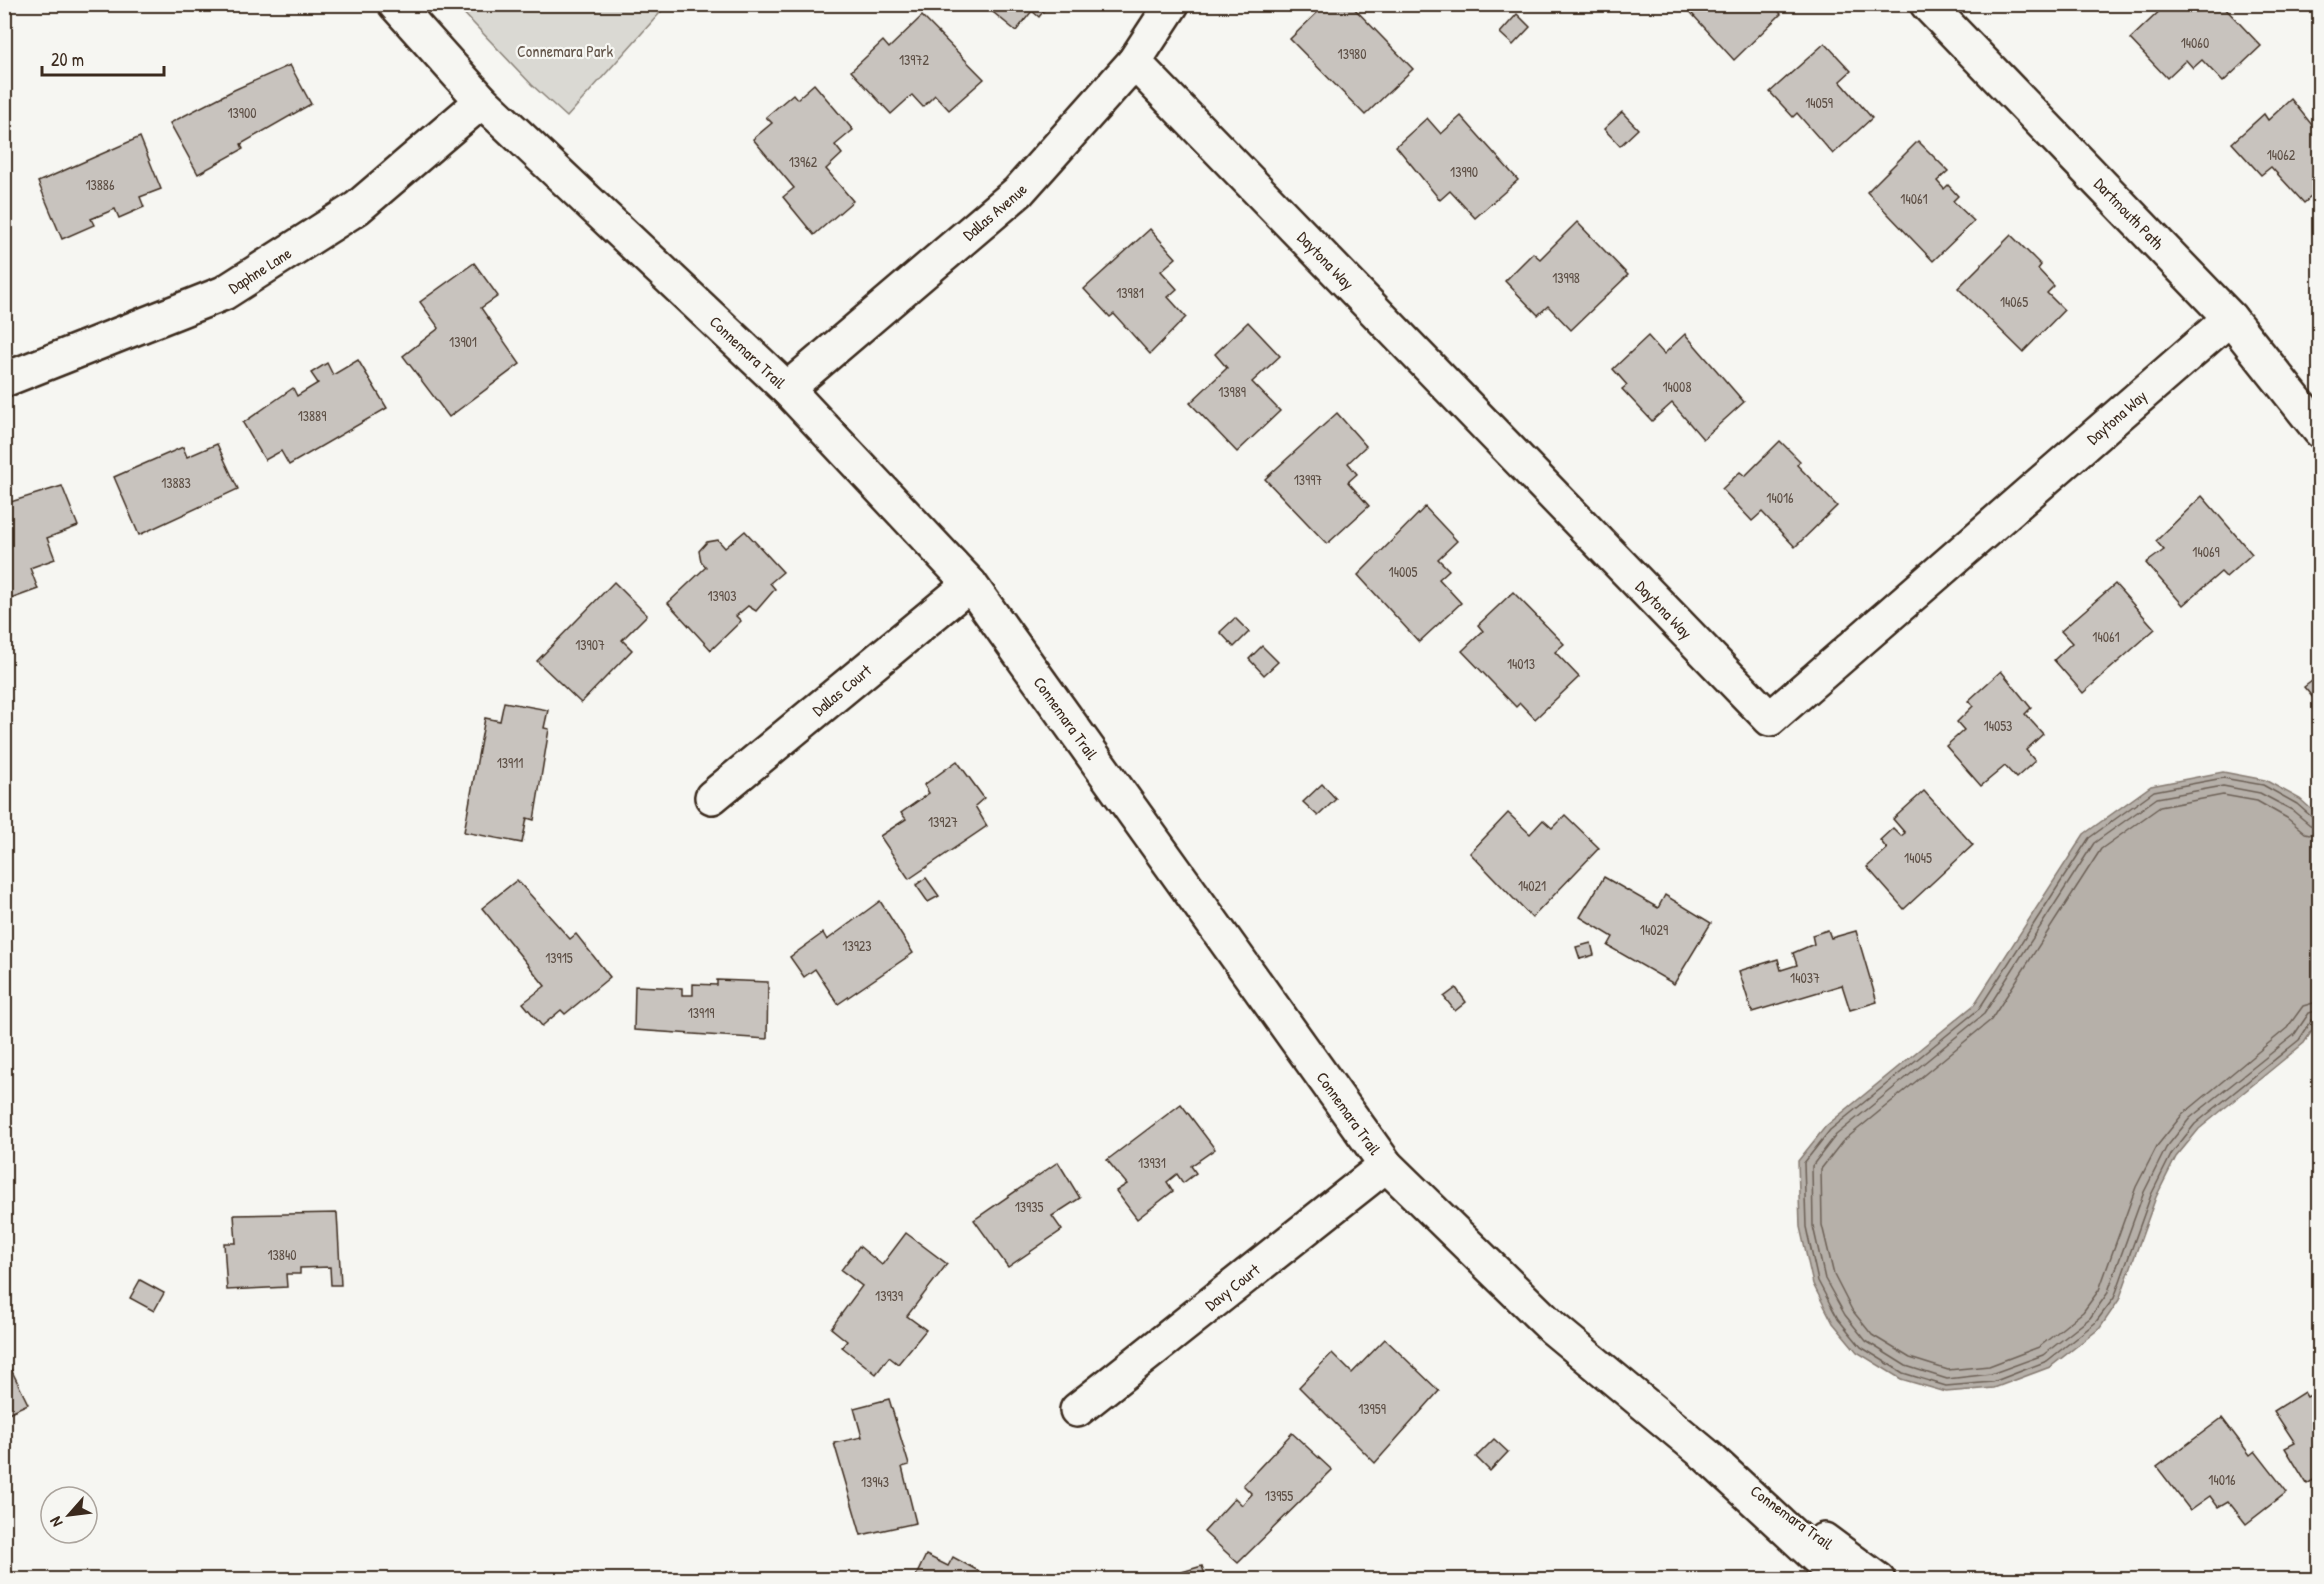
<svg xmlns="http://www.w3.org/2000/svg" width="2324" height="1584" font-family="'Patrick Hand',sans-serif">
	<rect width="100%" height="100%" fill="#f6f6f2"/>
	<filter id="ink" filterUnits="userSpaceOnUse"><feTurbulence type="fractalNoise" baseFrequency=".0167" numOctaves="2"/><feDisplacementMap in="SourceGraphic" scale="12" xChannelSelector="R" yChannelSelector="G"/><feConvolveMatrix kernelMatrix="1 2 1 2 8 2 1 2 1" color-interpolation-filters="sRGB"/></filter>
	<g filter="url(#ink)">
		<!-- green -->
		<polygon fill="#dad9d3" stroke="#8a8278" stroke-width="1.5" points="456,5 667,5 567,117 532,85"/>
		<!-- water -->
		<polygon fill="#b6b0a9" stroke="#857a71" stroke-width="1.5" points="2223,772 2265,780 2300,799 2319,816 2319,1020 2304,1043 2199,1129 2176,1157 2156,1197 2119,1300 2100,1328 2050,1367 1994,1388 1946,1392 1901,1379 1857,1352 1833,1323 1813,1284 1800,1227 1798,1161 1826,1126 1974,1005 2084,834 2151,786"/>
		<g fill="none" stroke-linecap="round" stroke-linejoin="round">
			<!-- shore -->
			<g stroke="#6c6056" stroke-width="1.5">
				<polyline points="2320,820 2314,819 2297,804 2263,785 2223,778 2154,791 2089,838 1979,1009 1830,1130 1804,1163 1806,1227 1818,1281 1838,1319 1861,1347 1903,1373 1946,1386 1993,1382 2047,1361 2095,1323 2114,1298 2151,1195 2172,1153 2195,1124 2299,1040 2312,1020 2320,1017"/>
				<polyline points="2320,827 2310,825 2292,810 2260,793 2223,786 2157,798 2094,843 1984,1014 1836,1135 1812,1166 1813,1226 1825,1279 1845,1315 1866,1341 1906,1366 1947,1379 1991,1374 2043,1355 2090,1318 2107,1294 2144,1192 2166,1148 2190,1118 2294,1035 2309,1013 2320,1010"/>
				<polyline points="2320,836 2305,833 2287,818 2257,801 2223,795 2160,807 2101,849 1991,1020 1842,1142 1821,1169 1822,1225 1834,1275 1852,1310 1872,1335 1910,1358 1948,1370 1989,1366 2039,1347 2083,1312 2099,1290 2136,1187 2157,1146 2182,1115 2287,1028 2303,1006 2320,1001"/>
			</g>
		</g>
		<!-- building -->
		<g fill="#c8c3be" stroke="#3b2a1e" stroke-width="1.5">
			<polygon points="983,4 1049,4 1039,17 1032,11 1016,31"/>
			<polygon points="1326,4 1350,4 1413,69 1365,115 1290,39"/>
			<polygon points="1683,4 1772,4 1781,14 1734,60"/>
			<polygon points="2167,4 2221,4 2261,46 2223,82 2202,60 2193,68 2186,60 2167,78 2130,39"/>
			<polygon points="1517,14 1530,27 1513,45 1500,33"/>
			<polygon points="922,16 984,79 949,110 935,95 923,107 912,95 891,114 851,71 883,41 889,48"/>
			<polygon points="1825,43 1851,71 1840,81 1872,118 1833,154 1797,113 1793,117 1770,92"/>
			<polygon points="290,65 311,104 241,144 243,149 198,174 170,123 234,90"/>
			<polygon points="814,84 853,130 835,145 842,154 826,169 853,201 814,235 783,197 794,188 753,139 772,123 766,117 793,94 797,99"/>
			<polygon points="2291,99 2320,135 2320,189 2304,203 2271,167 2261,175 2232,143 2264,114 2268,120"/>
			<polygon points="1622,112 1638,129 1620,146 1604,129"/>
			<polygon points="1461,116 1518,180 1475,218 1450,191 1440,200 1396,146 1427,118 1441,134"/>
			<polygon points="140,137 161,189 140,197 144,207 119,218 115,209 91,219 94,225 62,239 38,182"/>
			<polygon points="1918,141 1948,171 1937,181 1944,189 1948,185 1958,196 1953,201 1974,221 1933,261 1867,192"/>
			<polygon points="1577,222 1628,275 1571,330 1548,306 1538,315 1505,281 1533,253 1540,259"/>
			<polygon points="1150,229 1176,258 1161,271 1177,289 1168,297 1186,317 1150,354 1114,314 1110,317 1084,289"/>
			<polygon points="2011,235 2041,265 2038,269 2054,286 2047,293 2064,310 2023,352 1958,288"/>
			<polygon points="474,263 498,296 481,308 520,364 449,417 403,356 439,328 420,302"/>
			<polygon points="1248,322 1280,356 1252,382 1280,411 1237,452 1190,403 1227,368 1215,354"/>
			<polygon points="1685,334 1744,402 1703,439 1672,403 1652,421 1622,389 1627,385 1613,369 1648,336 1664,354"/>
			<polygon points="358,360 387,408 289,465 281,451 265,460 243,423 293,388 297,396 318,383 311,373 327,363 333,375"/>
			<polygon points="1337,413 1366,446 1348,463 1357,474 1348,482 1369,506 1327,544 1265,479"/>
			<polygon points="1780,441 1800,461 1797,465 1837,506 1795,547 1762,512 1752,521 1722,489 1740,472 1745,476"/>
			<polygon points="217,444 238,489 139,535 114,477 183,447 187,457"/>
			<polygon points="62,486 78,526 47,538 55,559 30,568 38,589 8,600 4,590 4,504"/>
			<polygon points="2202,496 2252,554 2226,577 2221,572 2183,605 2146,563 2164,550 2156,541"/>
			<polygon points="1425,507 1457,541 1438,559 1449,570 1439,579 1461,603 1419,642 1358,575"/>
			<polygon points="745,531 783,572 770,583 775,589 756,611 748,606 736,616 741,621 711,650 668,603 706,567 701,561 699,551 707,542 718,540 725,548"/>
			<polygon points="614,582 647,615 622,640 632,650 581,703 537,661"/>
			<polygon points="2115,584 2155,629 2083,693 2054,660 2072,643 2061,631"/>
			<polygon points="1513,592 1564,644 1555,652 1579,677 1535,719 1520,703 1516,707 1462,651 1483,631 1478,625"/>
			<polygon points="1235,618 1249,632 1234,647 1220,632"/>
			<polygon points="1262,646 1278,662 1264,675 1249,659"/>
			<polygon points="2001,671 2031,708 2025,714 2043,734 2026,750 2035,761 2016,778 2005,766 1981,786 1946,746 1964,730 1957,722 1973,706 1968,701"/>
			<polygon points="2320,675 2320,706 2304,687"/>
			<polygon points="504,702 548,710 544,728 549,729 534,820 527,818 522,843 464,832 485,718 500,721"/>
			<polygon points="957,761 984,798 975,806 987,826 909,879 880,836 906,819 901,813 929,793 924,785"/>
			<polygon points="1322,784 1336,799 1318,816 1303,802"/>
			<polygon points="1924,791 1973,845 1904,909 1867,867 1887,849 1880,840 1893,828 1901,836 1905,833 1893,819"/>
			<polygon points="1508,813 1530,834 1543,820 1552,828 1565,815 1599,848 1532,918 1470,853"/>
			<polygon points="1604,877 1658,908 1665,895 1711,923 1674,984 1608,946 1613,937 1580,917"/>
			<polygon points="926,878 939,896 928,902 916,885"/>
			<polygon points="517,880 570,939 576,934 610,977 565,1014 561,1010 542,1026 523,1003 545,986 482,908"/>
			<polygon points="880,901 913,953 838,1004 815,969 804,977 790,957 823,933 827,940"/>
			<polygon points="1828,930 1831,938 1856,931 1877,1002 1850,1010 1842,985 1752,1012 1739,971 1778,959 1781,970 1797,965 1793,953 1814,944 1812,935"/>
			<polygon points="1591,943 1594,955 1580,959 1576,947"/>
			<polygon points="717,980 768,982 767,1039 634,1030 635,986 682,988 682,995 693,995 693,984 717,985"/>
			<polygon points="1456,988 1466,1002 1455,1011 1444,997"/>
			<polygon points="1181,1104 1215,1149 1191,1166 1196,1173 1183,1183 1177,1174 1167,1182 1173,1191 1137,1219 1116,1191 1127,1184 1107,1160"/>
			<polygon points="1058,1162 1080,1198 1052,1216 1062,1230 1008,1267 974,1220"/>
			<polygon points="337,1213 341,1285 331,1285 330,1267 300,1268 300,1274 286,1274 287,1287 227,1290 224,1243 236,1243 234,1215"/>
			<polygon points="906,1233 947,1264 907,1316 926,1330 898,1364 889,1357 876,1374 842,1347 847,1341 831,1328 862,1286 841,1270 859,1246 882,1265"/>
			<polygon points="140,1280 164,1293 154,1311 130,1298"/>
			<polygon points="1385,1339 1439,1391 1375,1463 1299,1387 1332,1353 1352,1373"/>
			<polygon points="4,1355 28,1404 4,1415"/>
			<polygon points="2320,1390 2320,1476 2307,1484 2285,1448 2295,1443 2274,1411 2304,1392 2307,1397"/>
			<polygon points="889,1399 909,1465 902,1467 916,1523 861,1535 834,1443 862,1437 854,1408"/>
			<polygon points="2222,1418 2250,1455 2255,1451 2287,1492 2246,1524 2228,1501 2218,1507 2210,1496 2190,1510 2157,1467"/>
			<polygon points="1292,1433 1332,1470 1238,1563 1204,1532 1235,1498 1242,1505 1252,1494 1243,1485"/>
			<polygon points="1494,1439 1508,1452 1490,1471 1476,1457"/>
			<polygon points="926,1555 948,1566 953,1557 995,1580 914,1580"/>
			<polygon points="1202,1566 1207,1580 1159,1580 1182,1572"/>
		</g>
		<g fill="none" stroke-linecap="round" stroke-linejoin="round">
			<defs>
				<g id="minor">
					<path id="s1" d="M1927,4L2230,318L2320,431"/>
					<path id="s2" d="M1134,62L1770,719L2230,318"/>
					<path id="s3" d="M4,380L224,293L357,208L482,101"/>
					<path id="s4" d="M787,389L1018,192L1134,62L1172,4"/>
					<path id="s5" d="M712,797L970,584"/>
					<path id="s6" d="M1077,1410L1386,1165"/>
				</g>
				<g id="tertiary">
					<path id="s7" d="M395,4L482,101L787,389L970,584L1386,1165L1553,1328L1706,1455L1841,1580"/>
					<polyline points="1824,1540 1878,1580"/>
				</g>
			</defs>
			<!-- minor casing -->
			<use href="#minor" stroke="#3b2a1e" stroke-width="38"/>
			<!-- tertiary casing -->
			<use href="#tertiary" stroke="#3b2a1e" stroke-width="38"/>
			<!-- minor -->
			<use href="#minor" stroke="#f6f6f2" stroke-width="33"/>
			<!-- tertiary -->
			<use href="#tertiary" stroke="#f6f6f2" stroke-width="33"/>
		</g>
	</g>
	<g text-anchor="middle" stroke-width="4.5" stroke-linejoin="round" paint-order="stroke">
		<!-- number labels -->
		<g font-size="14" fill="#5e5046">
			<text x="2195" y="48">14060</text>
			<text x="1352" y="59">13980</text>
			<text x="914" y="65">13972</text>
			<text x="1819" y="108">14059</text>
			<text x="242" y="118">13900</text>
			<text x="2281" y="160">14062</text>
			<text x="803" y="167">13962</text>
			<text x="1464" y="177">13990</text>
			<text x="100" y="190">13886</text>
			<text x="1914" y="204">14061</text>
			<text x="1566" y="283">13998</text>
			<text x="1130" y="298">13981</text>
			<text x="2014" y="307">14065</text>
			<text x="463" y="347">13901</text>
			<text x="1677" y="392">14008</text>
			<text x="1232" y="397">13989</text>
			<text x="312" y="421">13889</text>
			<text x="1308" y="485">13997</text>
			<text x="176" y="488">13883</text>
			<text x="1780" y="503">14016</text>
			<text x="2206" y="557">14069</text>
			<text x="1403" y="577">14005</text>
			<text x="722" y="601">13903</text>
			<text x="2106" y="642">14061</text>
			<text x="590" y="650">13907</text>
			<text x="1521" y="669">14013</text>
			<text x="1998" y="731">14053</text>
			<text x="510" y="768">13911</text>
			<text x="943" y="827">13927</text>
			<text x="1918" y="863">14045</text>
			<text x="1532" y="891">14021</text>
			<text x="1654" y="935">14029</text>
			<text x="857" y="951">13923</text>
			<text x="559" y="963">13915</text>
			<text x="1805" y="983">14037</text>
			<text x="701" y="1018">13919</text>
			<text x="1152" y="1168">13931</text>
			<text x="1029" y="1212">13935</text>
			<text x="282" y="1260">13840</text>
			<text x="889" y="1301">13939</text>
			<text x="1372" y="1414">13959</text>
			<text x="2222" y="1485">14016</text>
			<text x="875" y="1487">13943</text>
			<text x="1279" y="1501">13955</text>
		</g>
		<!-- park labels -->
		<g font-size="16" fill="#63564b" stroke="#f6f6f2">
			<text x="565" y="57">Connemara Park</text>
		</g>
		<!-- street labels -->
		<g font-size="16" fill="#3b2a1e" stroke="#f6f6f2">
			<text dy="6" stroke="none"><textPath href="#s4" startOffset="273">Dallas Avenue</textPath></text>
			<text dy="6" stroke="none"><textPath href="#s1" startOffset="291">Dartmouth Path</textPath></text>
			<text dy="6" stroke="none"><textPath href="#s2" startOffset="276">Daytona Way</textPath></text>
			<text dy="6" stroke="none"><textPath href="#s3" startOffset="279">Daphne Lane</textPath></text>
			<text dy="6" stroke="none"><textPath href="#s7" startOffset="496">Connemara Trail</textPath></text>
			<text dy="6" stroke="none"><textPath href="#s2" startOffset="1374">Daytona Way</textPath></text>
			<text dy="6" stroke="none"><textPath href="#s2" startOffset="762">Daytona Way</textPath></text>
			<text dy="6" stroke="none"><textPath href="#s5" startOffset="168">Dallas Court</textPath></text>
			<text dy="6" stroke="none"><textPath href="#s7" startOffset="982">Connemara Trail</textPath></text>
			<text dy="6" stroke="none"><textPath href="#s7" startOffset="1468">Connemara Trail</textPath></text>
			<text dy="6" stroke="none"><textPath href="#s6" startOffset="198">Davy Court</textPath></text>
			<text transform="translate(1792 1517) rotate(36)" y="6">Connemara Trail</text>
		</g>
	</g>
	<!-- margin -->
	<rect width="2324" height="1584" fill="none" stroke="#f6f6f2" stroke-width="24"/>
	<rect x="12" y="12" width="2300" height="1560" fill="none" stroke="#3b2a1e" stroke-width="2" filter="url(#ink)"/>
	<!-- north arrow -->
	<g transform="translate(69 1515) rotate(242)"><circle r="28" fill="#f6f6f2" stroke="#aba49d" stroke-width="1.5"/>
	<path d="M0-4.5L10 22L0 15L-10 22Z" fill="#3b2a1e"/>
	<text y="-9" font-size="16" font-weight="bold" text-anchor="middle" fill="#3b2a1e">N</text>
	</g>
	<!-- scale -->
	<path d="M42 66v9h122v-9" fill="none" stroke="#3b2a1e" stroke-width="3"/>
	<text x="51" y="66" font-size="18" fill="#3b2a1e" stroke="#f6f6f2" stroke-width="4.5" paint-order="stroke">20 m</text>
</svg>
